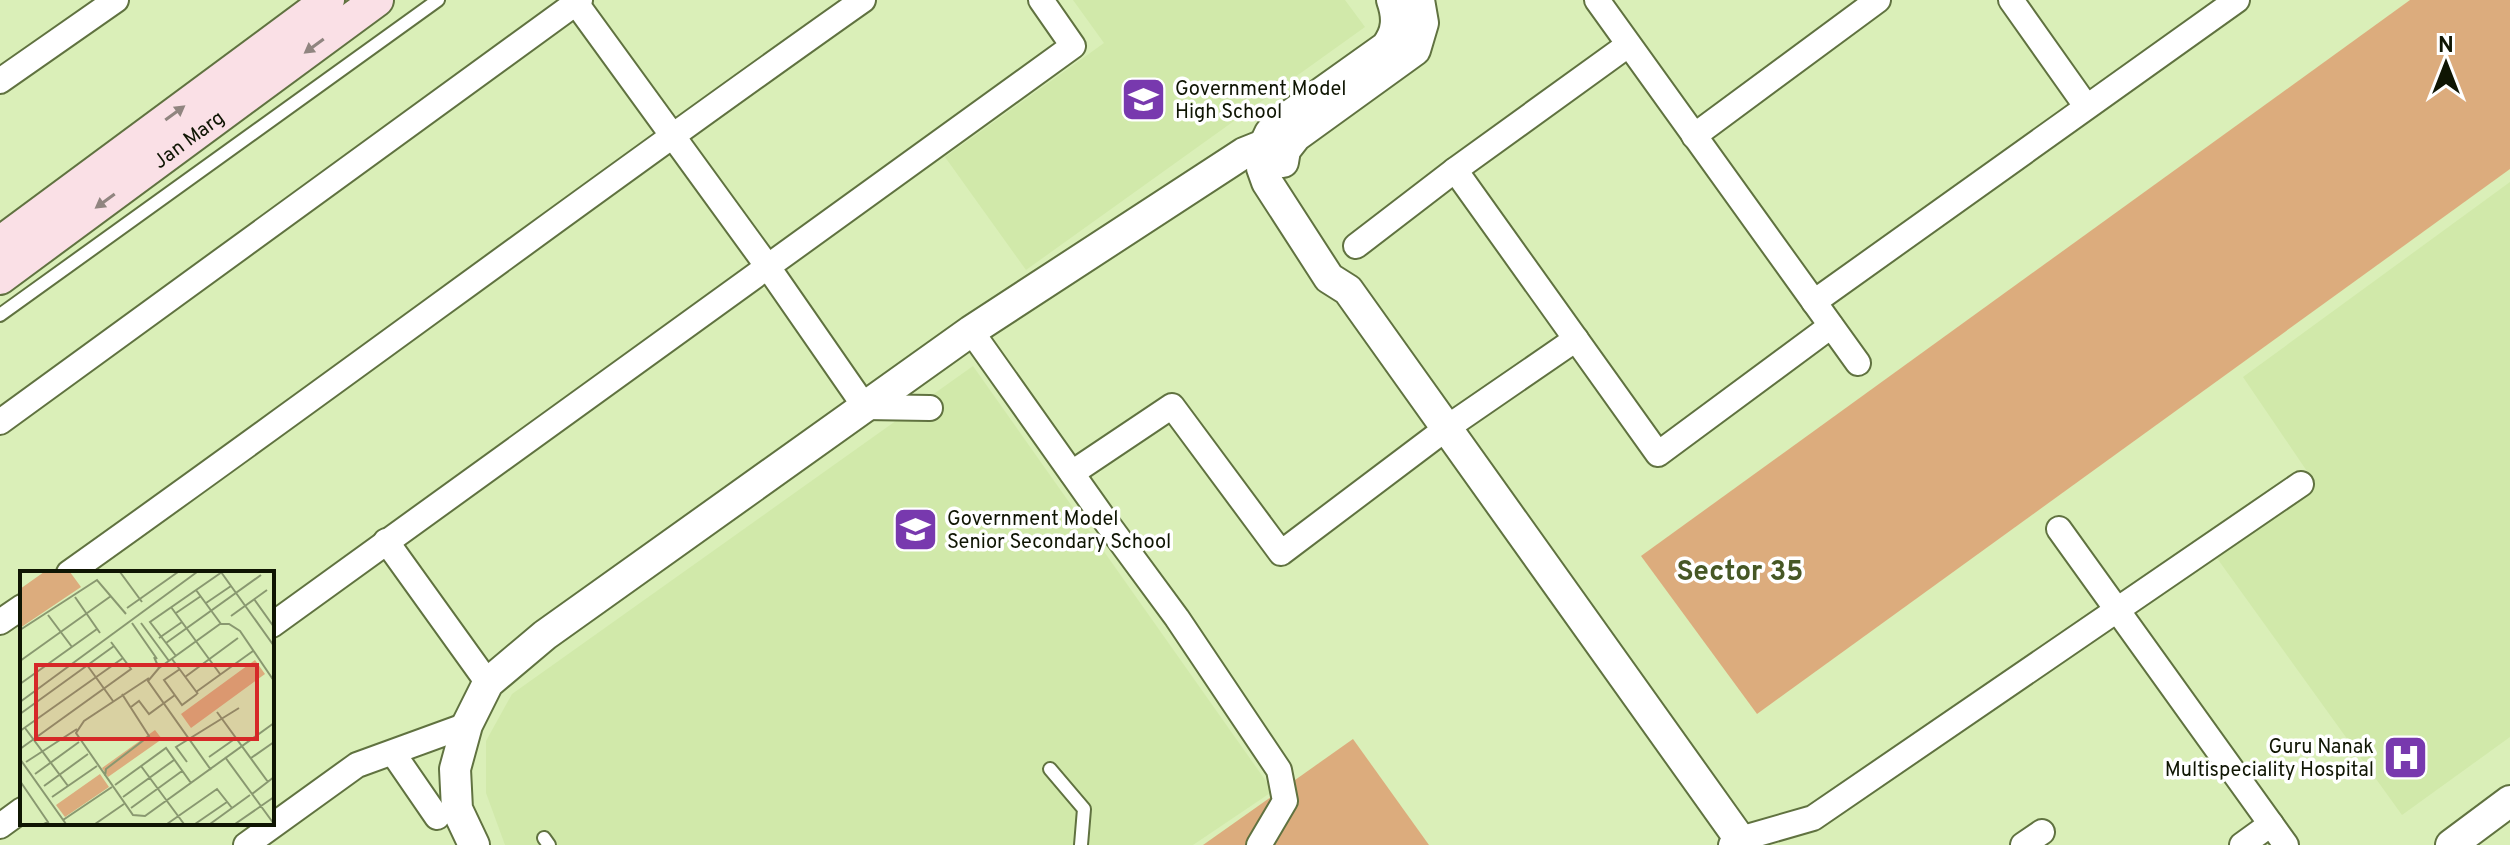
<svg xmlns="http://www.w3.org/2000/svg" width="2510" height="845" font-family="Overpass,sans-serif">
	<rect width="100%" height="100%" fill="#daefb8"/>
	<!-- built -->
	<g fill="#d1e9aa">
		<polygon points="1073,0 1345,0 1365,27 1026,270 945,157 1104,43"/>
		<polygon points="2510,182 2510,737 2402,815 2214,554 2315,483 2243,377"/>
		<polygon points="973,366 1273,791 1193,845 505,845 486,793 486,741 512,694"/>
	</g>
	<!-- green -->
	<g fill="#dcac7d">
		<polygon points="2410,0 2510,0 2510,169 1757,714 1641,556"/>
		<polygon points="1353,739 1429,845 1203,845"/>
	</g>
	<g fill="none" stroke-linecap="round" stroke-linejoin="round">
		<defs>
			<g id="service">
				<polyline points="0,315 438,0"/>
				<polyline points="1050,769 1084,809 1081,845"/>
				<polyline points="544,838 549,845"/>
			</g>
			<g id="minor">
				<polyline points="1597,0 1858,363"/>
				<polyline points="2011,0 2086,106"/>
				<polyline points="576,3 768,267 865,407 930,408"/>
				<polyline points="1628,45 1455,170 1658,454 1831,326"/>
				<polyline points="0,81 116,0"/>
				<polyline points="1694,136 1878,0"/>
				<polyline points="1356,246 1455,170"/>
				<polyline points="1814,302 2237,0"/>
				<polyline points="971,331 1107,523 1177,618 1279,770 1285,801 1259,845"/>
				<polyline points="0,422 580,0"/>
				<polyline points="1072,473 1172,406 1281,553 1448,427 1576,339"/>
				<polyline points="2059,529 2286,845"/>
				<polyline points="386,541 488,683"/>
				<path d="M69,573C335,384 596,188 863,0"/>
				<polyline points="0,622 22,607"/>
				<polyline points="272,625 1073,46 1041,0"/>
				<polyline points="393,753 437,817"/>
				<polyline points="0,826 22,810"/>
				<polyline points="246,845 357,765 467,725"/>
				<polyline points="1731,845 1740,839 1813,818 2301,484"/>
				<polyline points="2023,845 2042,832"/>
				<polyline points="2242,845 2271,824"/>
			</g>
			<g id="tertiary">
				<path d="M1392,0C1398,17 1398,32 1386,47L1278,124L1270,133L1262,150V168L1267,182L1329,278L1348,290L1744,845"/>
				<polyline points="1283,162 1285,150 1296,136 1415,50 1423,23 1419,0"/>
				<polyline points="474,845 457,809 455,769 467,725 488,683 545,635 971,331 1244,153 1264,145 1285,150"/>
				<polyline points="2451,845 2510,801"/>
			</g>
			<g id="secondary">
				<polyline points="0,243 328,0"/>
				<path id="s1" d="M0,278L377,0"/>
			</g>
		</defs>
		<!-- service casing -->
		<use href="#service" stroke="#607240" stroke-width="16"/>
		<!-- minor casing -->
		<use href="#minor" stroke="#607240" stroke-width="28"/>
		<!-- tertiary casing -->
		<use href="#tertiary" stroke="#607240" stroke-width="34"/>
		<!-- secondary casing -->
		<use href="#secondary" stroke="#607240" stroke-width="36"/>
		<!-- service -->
		<use href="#service" stroke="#fff" stroke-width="12"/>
		<!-- minor -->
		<use href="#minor" stroke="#fff" stroke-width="24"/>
		<!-- tertiary -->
		<use href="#tertiary" stroke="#fff" stroke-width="30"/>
		<!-- secondary -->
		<use href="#secondary" stroke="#fae0e6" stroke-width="32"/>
	</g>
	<!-- one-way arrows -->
	<defs><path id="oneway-solid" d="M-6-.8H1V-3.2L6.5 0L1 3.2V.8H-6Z" transform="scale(2)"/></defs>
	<g fill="#908580">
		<use href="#oneway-solid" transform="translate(314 46) rotate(144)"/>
		<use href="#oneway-solid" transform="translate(175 113) rotate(-36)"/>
		<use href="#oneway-solid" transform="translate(105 201) rotate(144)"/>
	</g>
	<!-- icons -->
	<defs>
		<symbol id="school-square" viewBox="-11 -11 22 22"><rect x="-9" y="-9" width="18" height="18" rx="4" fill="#7839ae" stroke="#fff"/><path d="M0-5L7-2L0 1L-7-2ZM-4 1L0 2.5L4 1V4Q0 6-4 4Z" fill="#fff"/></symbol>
		<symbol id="hospital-square" viewBox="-11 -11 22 22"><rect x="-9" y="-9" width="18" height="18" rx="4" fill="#7839ae" stroke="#fff"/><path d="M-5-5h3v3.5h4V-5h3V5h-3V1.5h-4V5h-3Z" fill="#fff"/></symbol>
	</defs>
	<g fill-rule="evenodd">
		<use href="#school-square" x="1118" y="74" width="51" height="51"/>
		<use href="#school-square" x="890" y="504" width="51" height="51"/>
		<use href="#hospital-square" x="2380" y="732" width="51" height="51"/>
	</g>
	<g text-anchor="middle" stroke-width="7" stroke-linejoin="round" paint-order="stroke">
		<!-- poi labels -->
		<g font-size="20" fill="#0f1503" stroke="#fff" text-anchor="start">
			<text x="1175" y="95">Government Model<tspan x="1175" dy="23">High School</tspan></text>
			<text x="947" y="525">Government Model<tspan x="947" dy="23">Senior Secondary School</tspan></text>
			<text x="2374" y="753" text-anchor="end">Guru Nanak<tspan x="2374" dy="23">Multispeciality Hospital</tspan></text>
		</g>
		<!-- street labels -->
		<g font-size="20" fill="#0f1503" stroke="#fff">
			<text dy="7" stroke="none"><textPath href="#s1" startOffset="234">Jan Marg</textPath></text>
		</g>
		<!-- district labels -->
		<g font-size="28" font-weight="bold" fill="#465725" stroke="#fff">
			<text x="1740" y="580">Sector 35</text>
		</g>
	</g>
	<!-- overview -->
	<g transform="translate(20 571)">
		<rect width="254" height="254" fill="#daefb8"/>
		<path d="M24,1H50L61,16L0,57V18ZM235,89L245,103L171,157L161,143ZM135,159L142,168L88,206L82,197ZM80,203L89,216L45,246L36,234Z" fill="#dcac7d"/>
		<path fill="none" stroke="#899870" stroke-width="2" d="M100,1L122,31M201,1L254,75M176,19L201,53M55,26L80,62M234,28L254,56M186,32L211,15M151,36L200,103M107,37L158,1M156,42L181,25M28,44L52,76M211,45L247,19M112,52L137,88M121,52L149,90M0,59L77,9L106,43M139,67L162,51M146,72L241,4M156,85L130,51L202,1M134,86L139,97L128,110L191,199M152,88L178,123M0,90L91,25M67,94L93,130M139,97L200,53H209L220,60L254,110M160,98L144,109L162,134L177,123M165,106L218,67M129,107L64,150L56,162L113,244L125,245L254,152M0,113L77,58M176,121L233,80M0,131L177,1M111,136L119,130L129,143L155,124M197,141L248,211M0,143L94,75M5,157L48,215M0,160L103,87M0,178L111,98L91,71M189,186L216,167M205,186L254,253M231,187L254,171M0,188L46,253M6,191L57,158M167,191L156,176L219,137M121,195L164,253M15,203L59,171M85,205L86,198L129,165L102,123M0,210L28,251L24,253M95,214L146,177L171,212M24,215L68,183M232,223L254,206M32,226L77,195M103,226L154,189M111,237L162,200M43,249L92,216M75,253L104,233M147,253L197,218L212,237M175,253L207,231M190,253L230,224M215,253L254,226"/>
		<path fill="#d62828" fill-opacity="0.15" stroke="#d62828" stroke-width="4" d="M16,94H237V168H16Z"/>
		<rect width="254" height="254" fill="none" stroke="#0f1503" stroke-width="4"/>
	</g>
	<!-- north arrow -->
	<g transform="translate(2446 64)" stroke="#ffffff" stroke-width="6" paint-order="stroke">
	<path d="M0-6L14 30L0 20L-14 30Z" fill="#0f1503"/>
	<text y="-12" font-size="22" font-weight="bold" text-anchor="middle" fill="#0f1503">N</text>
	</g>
</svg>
